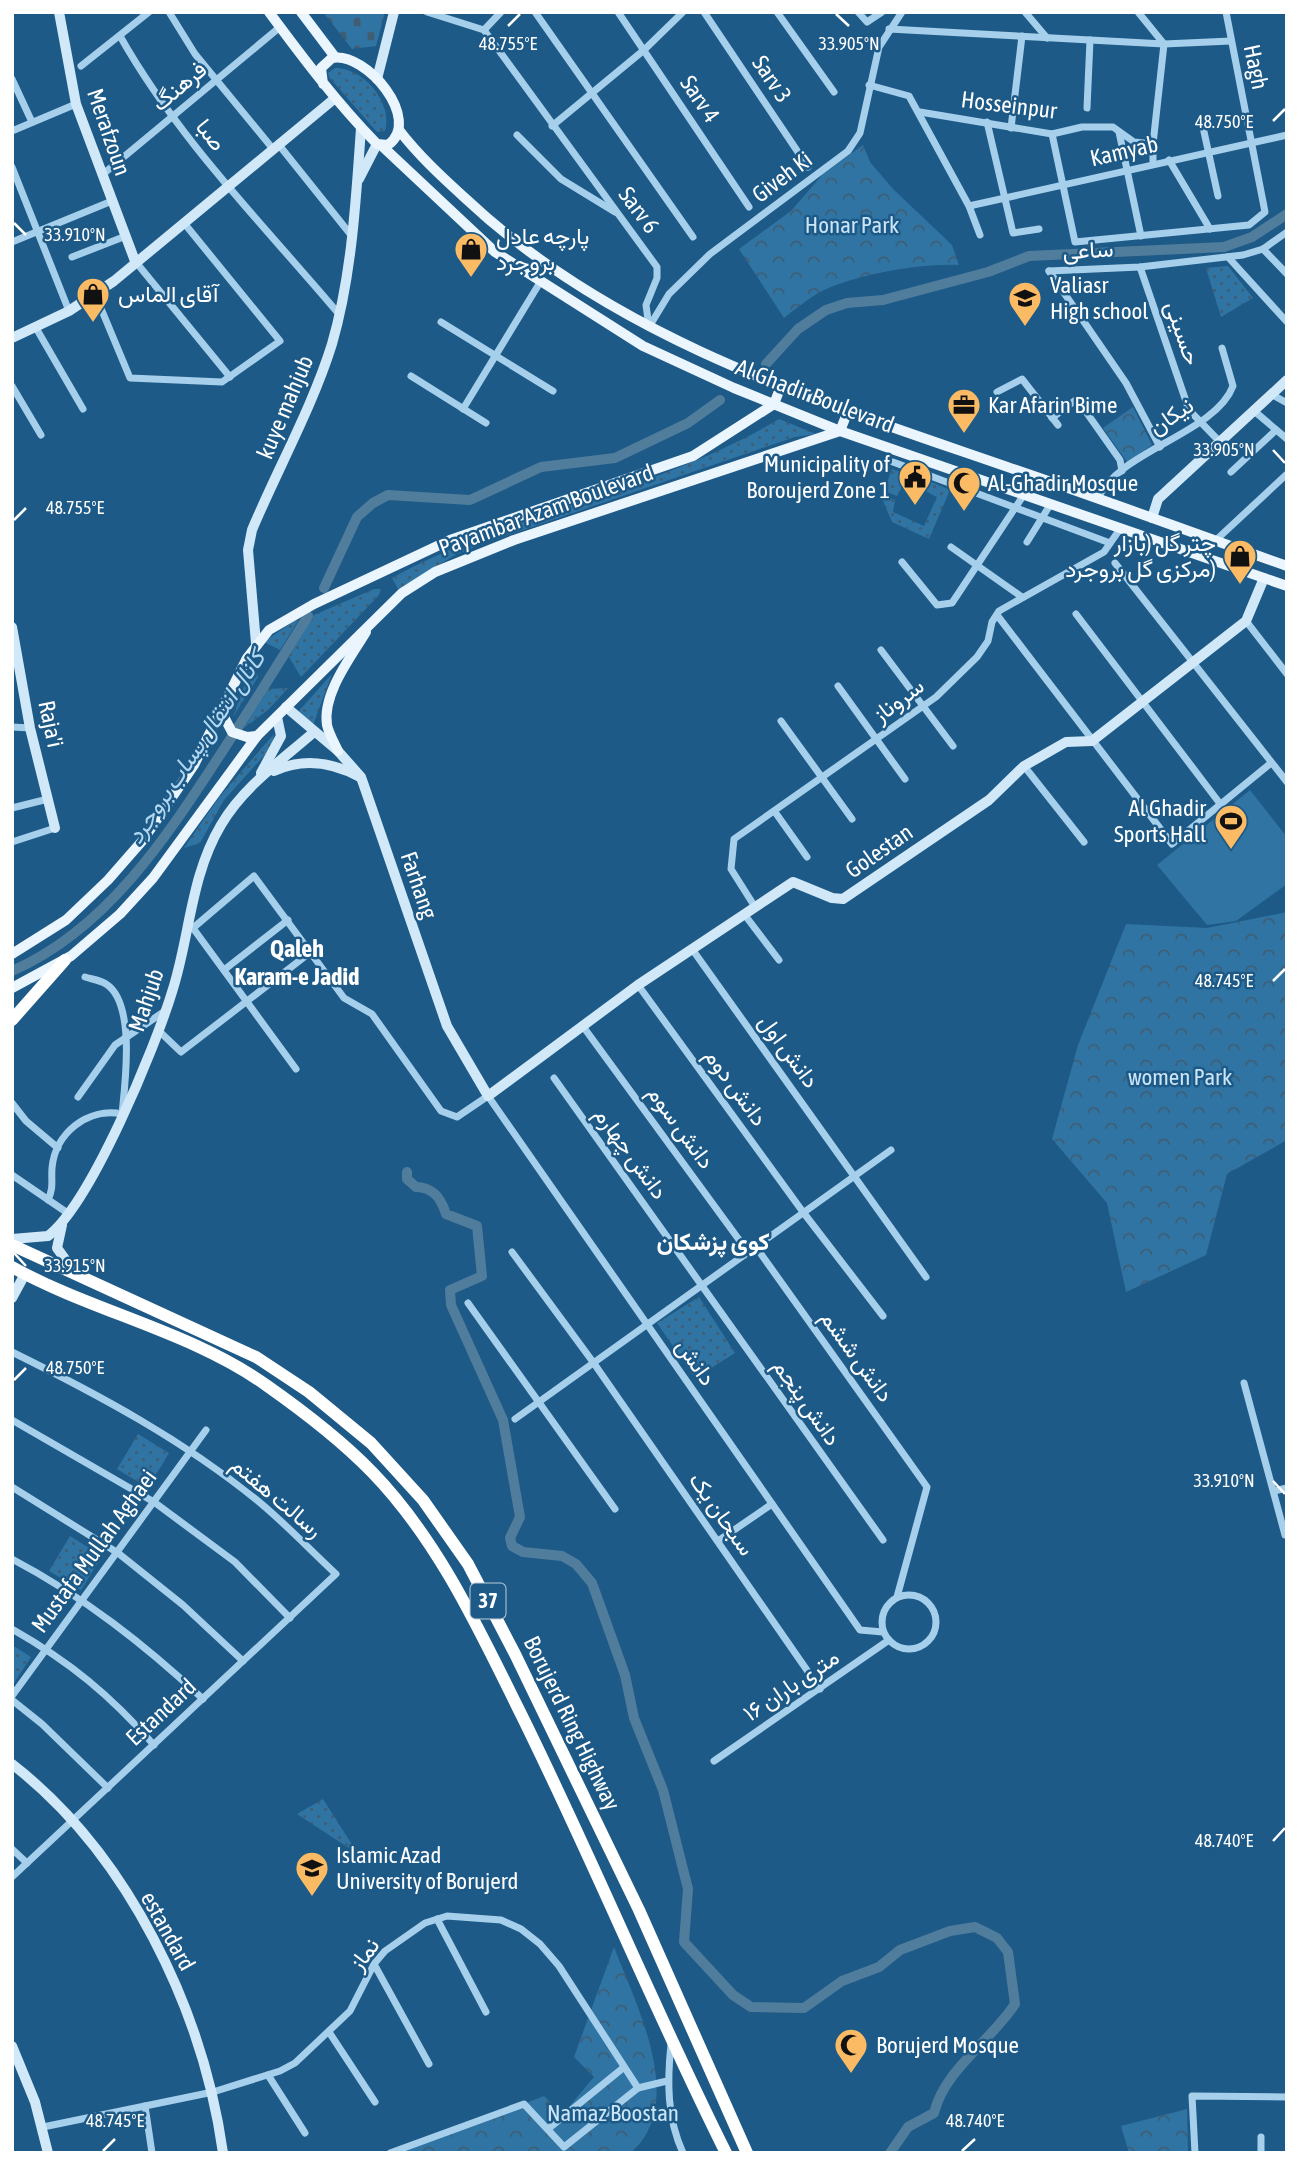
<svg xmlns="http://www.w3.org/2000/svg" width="1299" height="2165" font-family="'Asap Condensed',Vazirmatn,sans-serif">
	<defs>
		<pattern id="grass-dots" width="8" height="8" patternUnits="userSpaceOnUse" patternTransform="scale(1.75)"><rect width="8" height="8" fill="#3074a4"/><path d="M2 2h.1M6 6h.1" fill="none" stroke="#3f5e74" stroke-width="1.8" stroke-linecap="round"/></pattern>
		<pattern id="cemetery-stones" width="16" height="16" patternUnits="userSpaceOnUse" patternTransform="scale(1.75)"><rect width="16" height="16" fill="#3074a4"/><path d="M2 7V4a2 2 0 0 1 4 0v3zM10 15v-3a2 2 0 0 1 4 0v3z" fill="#3f5e74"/></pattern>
		<pattern id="park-crowns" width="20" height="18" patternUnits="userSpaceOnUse" patternTransform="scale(1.75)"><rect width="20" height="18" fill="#3074a4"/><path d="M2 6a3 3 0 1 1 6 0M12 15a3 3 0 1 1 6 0" fill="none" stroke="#3f5e74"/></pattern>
	</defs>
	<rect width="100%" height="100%" fill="#1d5a87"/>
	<!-- grass -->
	<g fill="url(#grass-dots)">
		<path d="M335,68C364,68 393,103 385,131L377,132L329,77L328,73Z"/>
		<polygon points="1228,266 1253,298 1221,317 1206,268"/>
		<path d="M779,419L816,434L795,437L491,541L457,554L398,589L392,578C515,510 658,492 779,419Z"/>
		<polygon points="892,469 920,479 902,487 897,496 884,491"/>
		<polygon points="922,478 950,490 929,539 892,522 881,496 882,493 895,500 893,512 924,526 937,497 923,490"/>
		<polygon points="374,589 381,589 379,595 301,677 289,657 314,615"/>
		<polygon points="301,616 280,650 264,642"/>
		<polygon points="254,658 258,677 233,717"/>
		<polygon points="332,674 313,725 298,712"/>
		<polygon points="288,688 269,709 244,728 268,689"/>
		<polygon points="274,734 271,748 224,800 200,843 184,848 220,796"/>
		<polygon points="699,1297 735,1353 695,1378 657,1323"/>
		<polygon points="138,1434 169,1453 148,1488 117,1469"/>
		<polygon points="70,1536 102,1556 81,1590 49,1571"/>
		<polygon points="12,1645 31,1657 12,1686"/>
		<polygon points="323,1799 358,1854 297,1814"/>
	</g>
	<!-- cemetery -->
	<polygon fill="url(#cemetery-stones)" points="323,12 385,12 376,46 352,49"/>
	<!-- park -->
	<g fill="url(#park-crowns)">
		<path d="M863,145L870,162L893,189L952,245L959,265C921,263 848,275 815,295C804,302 794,310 784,318L739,249L791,211L823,174Z"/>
		<polygon points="1133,407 1152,445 1127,462 1103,428"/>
		<polygon points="1287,912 1287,1140 1227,1174 1206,1255 1126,1292 1107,1203 1052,1139 1078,1045 1126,924 1207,928"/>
		<path d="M614,1947C635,2003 688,2102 631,2153H398L544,2096L563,2114L594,2077L574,2057Z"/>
		<polygon points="1187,2109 1188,2153 1129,2153 1121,2126"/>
	</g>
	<!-- pitch -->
	<polygon fill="#3074a4" points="1250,790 1287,837 1287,884 1236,921 1207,925 1157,865"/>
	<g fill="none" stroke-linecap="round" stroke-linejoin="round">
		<!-- canal -->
		<g stroke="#517d9c" stroke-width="10">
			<polyline points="766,364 798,329 826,310 847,303 883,300 988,272 1029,256 1224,247 1252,237 1287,214"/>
			<polyline points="324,588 357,517 373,503 388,495 470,500 541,467 615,458 688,423 720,400"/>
			<path d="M12,971C106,930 166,838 220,755C250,709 279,663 308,616"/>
			<path d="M407,1172V1179L416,1187C433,1187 441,1198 446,1214L477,1226L482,1276L450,1290L451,1305L503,1420L520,1517L510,1538L512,1546L523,1552L562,1556L576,1564L592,1583L625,1675L634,1718L663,1790L688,1889L684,1942L733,1995L751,2007L804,2008L842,1981L879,1967L900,1950L950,1931L975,1927L997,1938L1008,1952L1015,2004C991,2041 945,2069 934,2113L908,2127L890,2153"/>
		</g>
		<!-- street -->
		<g stroke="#a6cfeb" stroke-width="7">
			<polyline points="169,12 195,54 273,149"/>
			<polyline points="427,12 484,30 657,267 657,278 646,305 649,327"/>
			<polyline points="535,12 693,237"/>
			<polyline points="618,12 749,207"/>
			<polyline points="704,12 808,167"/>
			<polyline points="777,12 834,92"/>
			<polyline points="858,12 867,22 882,12"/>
			<polyline points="1025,12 1047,38"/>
			<polyline points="1138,12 1164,44 1153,144"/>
			<polyline points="889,29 1164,44 1231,41"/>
			<polyline points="484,30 501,12"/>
			<path d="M120,36C178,139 262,223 338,313"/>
			<polyline points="81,66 149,12"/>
			<polyline points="12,79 32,122"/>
			<polyline points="869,85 909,96 969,206 980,235"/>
			<polyline points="1087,108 1090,40"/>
			<polyline points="920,112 1052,134 1082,127 1113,127 1134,142 1153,144 1153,164"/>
			<polyline points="1201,118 1218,196"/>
			<polyline points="987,122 1013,233 1039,229"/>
			<polyline points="552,126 644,50 683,12"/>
			<polyline points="1011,128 1022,36"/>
			<polyline points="12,131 76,104"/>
			<polyline points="1119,132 1141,236"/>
			<polyline points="1052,134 1075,242 1249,225 1265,212 1226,12"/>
			<polyline points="517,135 561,179 615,212"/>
			<polyline points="279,145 351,235"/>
			<polyline points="1169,160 1210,229"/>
			<polyline points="12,167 69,311"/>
			<polyline points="102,175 280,27"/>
			<polyline points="969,206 1287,135"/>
			<polyline points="12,242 112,201"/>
			<polyline points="1263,249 1287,274"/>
			<polyline points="72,257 126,236"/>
			<polyline points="1228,257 1287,322"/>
			<polyline points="135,261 230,377"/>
			<polyline points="1140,267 1189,410 1220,442"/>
			<polyline points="1049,271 1140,267 1243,255 1263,249 1287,232"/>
			<polyline points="1049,271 1126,383 1160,447"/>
			<polyline points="95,294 130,378 222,382 280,341 184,223"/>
			<polyline points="441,322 553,391"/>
			<polyline points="649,327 669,294 710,254 848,151 860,133 879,47 902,12"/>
			<polyline points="36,328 83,409"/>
			<polyline points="411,376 486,423"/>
			<polyline points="12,386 41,435"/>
			<polyline points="997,392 1022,379 1058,425"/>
			<polyline points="1271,394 1287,403"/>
			<polyline points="463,409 539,284"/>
			<polyline points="1253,410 1287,439"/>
			<polyline points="1052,418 1077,399 1120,460 1122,471"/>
			<polyline points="893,462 1110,543"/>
			<polyline points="1231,472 1276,430"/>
			<path d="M1098,499C1117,451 1215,434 1233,386L1222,348"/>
			<polyline points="1215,541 1287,474"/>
			<polyline points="1027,542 1050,505"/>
			<polyline points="951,547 1022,597"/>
			<polyline points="902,562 937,605 952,603 1023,496"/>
			<polyline points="1115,563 1287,782"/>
			<polyline points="1076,614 1221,805"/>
			<polyline points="997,615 1172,844 1271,763"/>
			<polyline points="1246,621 1287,674"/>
			<polyline points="881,650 953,746"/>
			<polyline points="838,686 905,779"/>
			<polyline points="781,721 852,819"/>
			<polyline points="12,727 30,728"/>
			<polyline points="1024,766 1084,842"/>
			<polyline points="12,808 48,799"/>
			<polyline points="775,812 807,857"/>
			<polyline points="12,842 55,828"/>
			<polyline points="755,907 731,869 734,839 936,697 977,657 988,641 992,622 999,611 1104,552 1120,529"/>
			<polyline points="744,914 779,960"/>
			<polyline points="190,924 296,1069"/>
			<polyline points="193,928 254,876 344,998 372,1014 441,1111 457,1117 488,1096 860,1630 883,1632"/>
			<polyline points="692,949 926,1277"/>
			<polyline points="224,970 288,920"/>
			<polyline points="638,985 803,1212 883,1316"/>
			<polyline points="582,1025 748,1252"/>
			<polyline points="158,1030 181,1052 312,951"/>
			<polyline points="554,1078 883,1540"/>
			<polyline points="78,1097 115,1045 165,1011"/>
			<polyline points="12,1103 26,1121 58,1148"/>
			<polyline points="12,1175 69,1214"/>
			<path d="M48,1200C54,1187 51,1181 52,1168C55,1133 88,1107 122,1114C125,1084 136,1003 106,984C100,980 91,979 85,977"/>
			<polyline points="756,1247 927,1487 897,1597"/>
			<polyline points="512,1252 593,1362 820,1689"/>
			<polyline points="468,1303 615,1509"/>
			<path d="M12,1352C99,1395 183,1440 258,1501C286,1524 310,1550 336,1574L12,1877"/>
			<polyline points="1244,1383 1285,1535"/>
			<polyline points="515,1419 891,1150"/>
			<polyline points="12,1420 154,1502 235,1562 290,1618"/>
			<polyline points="12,1487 118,1553 183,1605 243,1661"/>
			<polyline points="1274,1491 1287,1488"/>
			<polyline points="718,1541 772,1504"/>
			<path d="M12,1559C84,1597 144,1644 203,1699"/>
			<circle cx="909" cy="1622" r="27"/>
			<path d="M12,1629C70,1662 110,1695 154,1745"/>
			<polyline points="12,1696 206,1430"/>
			<polyline points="12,1700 42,1724 108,1788"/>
			<polyline points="714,1761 889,1640"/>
			<polyline points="12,1849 27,1863"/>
			<polyline points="437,1919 486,2012"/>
			<polyline points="374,1964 429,2064"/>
			<polyline points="329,2032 375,2102"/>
			<path d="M671,2044C667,2082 667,2118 683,2153"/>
			<polyline points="268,2075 305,2133"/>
			<polyline points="145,2106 152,2153"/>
			<polyline points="43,2127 213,2092 280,2071 295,2063 350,2011 374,1964 385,1951 425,1923 447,1916 501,1920 521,1929 540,1944 559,1966 638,2088 667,2081"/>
			<polyline points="548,2129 623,2068"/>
			<polyline points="1261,2137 1261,2153"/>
			<polyline points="390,2153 524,2104 564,2147 638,2088"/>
			<polyline points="1195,2153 1192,2096 1287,2097"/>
		</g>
		<!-- secondary -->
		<g stroke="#d1e8f8" stroke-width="10">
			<polyline points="59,12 76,104 135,261"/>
			<polyline points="377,79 394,12"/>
			<polyline points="359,179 377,144"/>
			<polyline points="12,338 69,311 114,281 334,99"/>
			<polyline points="1152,518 1158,499 1287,380"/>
			<polyline points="12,627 30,728 55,828"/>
			<path d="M256,643L248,550L252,530C278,468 312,408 332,344C352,275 356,199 361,128"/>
			<polyline points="286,707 338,751 361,777 447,1026 488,1096 638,985 793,882 832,898 843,899 989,800 1024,766 1066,742 1092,741 1246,621 1264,578"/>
			<path d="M274,771C302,758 332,762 360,777"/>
			<polyline points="261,773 281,736 277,717"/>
			<polyline points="62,1225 57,1248 75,1273"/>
			<path d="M12,1239L48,1236C91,1203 155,1048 172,992C190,937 190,877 221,825C243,787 282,760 314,732"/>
			<polyline points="12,1298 25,1274"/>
			<path d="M12,1764C128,1854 203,2010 223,2153"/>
			<polyline points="12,2046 35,2102 48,2153"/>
		</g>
		<!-- primary -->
		<g stroke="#eaf5fe" stroke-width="10">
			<path d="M269,12C303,58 337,103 377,144L388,145C423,120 366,51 332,58L321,68L323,84"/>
			<polyline points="301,12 335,57"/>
			<path d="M399,130C418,155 442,177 465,198C619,343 827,404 1022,472C1110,502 1198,535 1287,566"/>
			<polyline points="382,146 495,252 643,346 734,388 840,431 1287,586"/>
			<polyline points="222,713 232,732 247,737 257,736"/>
			<path d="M338,751C334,742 329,734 327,725C322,694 351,657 366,632"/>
			<polyline points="12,954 66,920 108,880 143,840 194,765 247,658 269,630 314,604 450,540 693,456 774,404 781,386"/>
			<polyline points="12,988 71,956 120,914 153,878 257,736 402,593 435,572 514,540 840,431 848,411"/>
		</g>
		<!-- highway -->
		<g stroke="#fff" stroke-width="12">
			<polyline points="12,1020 65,960"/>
			<polyline points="12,1245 256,1357 309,1392 371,1443 423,1500 468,1564 515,1654 639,1910 747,2153"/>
			<path d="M12,1267C93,1312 190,1331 266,1385C303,1411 340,1439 372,1472C436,1538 476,1623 516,1704C590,1852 652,2005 726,2153"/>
		</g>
	</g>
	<!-- ticks -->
	<path fill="none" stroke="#fff" stroke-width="2.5" d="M836,14L849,26M508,26L520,14M1273,121L1285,109M14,223L26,235M1273,450L1285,463M14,520L26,508M1273,981L1285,969M14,1253L26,1266M14,1380L26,1368M1273,1481L1285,1494M1273,1841L1285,1828M103,2151L115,2139M962,2151L975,2139"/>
	<!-- icons -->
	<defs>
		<symbol id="shop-pin" viewBox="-11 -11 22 30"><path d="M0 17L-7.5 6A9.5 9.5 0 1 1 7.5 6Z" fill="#fbbb64" stroke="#1d5a87"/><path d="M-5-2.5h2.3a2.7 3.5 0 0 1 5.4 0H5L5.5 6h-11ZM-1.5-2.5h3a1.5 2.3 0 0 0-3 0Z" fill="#111"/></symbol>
		<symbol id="school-pin" viewBox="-11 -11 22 30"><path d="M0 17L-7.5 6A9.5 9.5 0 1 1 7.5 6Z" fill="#fbbb64" stroke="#1d5a87"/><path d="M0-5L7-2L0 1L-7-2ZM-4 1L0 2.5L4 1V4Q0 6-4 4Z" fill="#111"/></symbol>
		<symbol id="office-pin" viewBox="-11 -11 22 30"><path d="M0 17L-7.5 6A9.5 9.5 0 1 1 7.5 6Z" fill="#fbbb64" stroke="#1d5a87"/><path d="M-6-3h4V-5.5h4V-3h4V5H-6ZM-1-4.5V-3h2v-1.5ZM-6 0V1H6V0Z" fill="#111"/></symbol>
		<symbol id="civic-pin" viewBox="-11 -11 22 30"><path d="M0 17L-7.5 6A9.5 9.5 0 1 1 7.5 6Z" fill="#fbbb64" stroke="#1d5a87"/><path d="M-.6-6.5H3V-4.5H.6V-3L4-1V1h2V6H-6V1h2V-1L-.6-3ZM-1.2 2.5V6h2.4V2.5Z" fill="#111"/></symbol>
		<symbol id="mosque-pin" viewBox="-11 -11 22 30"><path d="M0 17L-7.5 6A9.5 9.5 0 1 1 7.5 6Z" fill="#fbbb64" stroke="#1d5a87"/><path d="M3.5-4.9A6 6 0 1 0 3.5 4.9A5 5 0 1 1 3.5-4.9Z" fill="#111"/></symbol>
		<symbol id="stadium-pin" viewBox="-11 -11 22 30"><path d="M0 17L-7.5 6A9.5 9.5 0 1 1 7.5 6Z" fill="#fbbb64" stroke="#1d5a87"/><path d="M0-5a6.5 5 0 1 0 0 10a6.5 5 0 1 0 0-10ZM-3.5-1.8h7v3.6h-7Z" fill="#111"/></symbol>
		<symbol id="university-pin" viewBox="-11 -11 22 30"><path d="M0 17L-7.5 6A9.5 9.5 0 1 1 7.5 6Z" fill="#fbbb64" stroke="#1d5a87"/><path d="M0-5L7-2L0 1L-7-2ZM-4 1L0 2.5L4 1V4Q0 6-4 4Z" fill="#111"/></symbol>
	</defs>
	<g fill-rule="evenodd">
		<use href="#shop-pin" x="452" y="230" width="38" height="52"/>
		<use href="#shop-pin" x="74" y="275" width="38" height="52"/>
		<use href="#school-pin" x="1006" y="279" width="38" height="52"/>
		<use href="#office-pin" x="945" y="386" width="38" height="52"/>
		<use href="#civic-pin" x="896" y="458" width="38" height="52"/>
		<use href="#mosque-pin" x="945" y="464" width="38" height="52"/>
		<use href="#shop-pin" x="1221" y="537" width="38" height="52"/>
		<use href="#stadium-pin" x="1212" y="802" width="38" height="52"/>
		<use href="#university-pin" x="293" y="1849" width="38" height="52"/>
		<use href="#mosque-pin" x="832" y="2026" width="38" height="52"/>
	</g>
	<g text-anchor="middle" stroke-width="5" stroke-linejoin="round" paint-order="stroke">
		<!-- shield labels -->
		<rect fill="#1d5a87" stroke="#bbcedb" stroke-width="2" x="470.5" y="1583.5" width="35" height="35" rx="5"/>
		<g font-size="21" font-weight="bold" fill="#fff">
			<text x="488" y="1608">37</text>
		</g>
		<!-- street labels -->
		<g font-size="23" fill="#fff" stroke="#1d5a87">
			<text transform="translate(1256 67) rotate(78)" y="8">Hagh</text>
			<text transform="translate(772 79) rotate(56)" y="8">Sarv 3</text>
			<text transform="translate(179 86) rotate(-40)" y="8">فرهنگ</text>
			<text transform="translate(700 99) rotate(56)" y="8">Sarv 4</text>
			<text transform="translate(1009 105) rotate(7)" y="8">Hosseinpur</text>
			<text transform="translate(109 132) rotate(71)" y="8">Merafzoun</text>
			<text transform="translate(211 135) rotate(52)" y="8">صبا</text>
			<text transform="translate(1124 151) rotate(-13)" y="8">Kamyab</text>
			<text transform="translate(782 177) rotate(-37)" y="8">Giveh Ki</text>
			<text transform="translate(639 210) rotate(53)" y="8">Sarv 6</text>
			<text transform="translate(1088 250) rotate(-3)" y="8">ساعی</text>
			<text transform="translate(1183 333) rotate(71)" y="8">حسینی</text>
			<text transform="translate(815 396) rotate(21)" y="8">Al Ghadir Boulevard</text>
			<text transform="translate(285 407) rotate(-67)" y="8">kuye mahjub</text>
			<text transform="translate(1171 416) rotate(-34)" y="8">نیکان</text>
			<text transform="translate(546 510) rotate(-20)" y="8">Payambar Azam Boulevard</text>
			<text transform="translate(898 700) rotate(-37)" y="8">سروناز</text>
			<text transform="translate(51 724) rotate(78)" y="8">Raja'i</text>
			<text transform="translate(879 851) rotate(-35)" y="8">Golestan</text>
			<text transform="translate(419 885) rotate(71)" y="8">Farhang</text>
			<text transform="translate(146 1000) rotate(-71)" y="8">Mahjub</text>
			<text transform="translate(789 1051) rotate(54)" y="8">دانش اول</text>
			<text transform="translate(736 1087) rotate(54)" y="8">دانش دوم</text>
			<text transform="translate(681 1127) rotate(54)" y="8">دانش سوم</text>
			<text transform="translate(631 1153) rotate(54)" y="8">دانش چهارم</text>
			<text transform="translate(857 1356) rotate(54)" y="8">دانش ششم</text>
			<text transform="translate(696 1362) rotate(55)" y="8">دانش</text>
			<text transform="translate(807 1402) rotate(55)" y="8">دانش پنجم</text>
			<text transform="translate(277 1497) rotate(40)" y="8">رسالت هفتم</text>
			<text transform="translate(722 1514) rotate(55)" y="8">سبحان یک</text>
			<text transform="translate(94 1551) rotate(-54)" y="8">Mustafa Mullah Aghaei</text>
			<text transform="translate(791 1685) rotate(-34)" y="8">۱۶ متری باران</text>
			<text transform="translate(161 1712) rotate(-43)" y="8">Estandard</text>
			<text transform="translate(572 1723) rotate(64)" y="8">Borujerd Ring Highway</text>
			<text transform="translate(168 1931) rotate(61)" y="8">estandard</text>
			<text transform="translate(364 1954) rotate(-53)" y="8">نماز</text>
		</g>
		<!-- park labels -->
		<g font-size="23" fill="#cbe5f8" stroke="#1d5a87">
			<text x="852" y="233">Honar Park</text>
			<text x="1180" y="1085">women Park</text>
			<text x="613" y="2121">Namaz Boostan</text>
		</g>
		<!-- poi labels -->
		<g font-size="23" fill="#fff" stroke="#1d5a87" text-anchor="start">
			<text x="496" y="244">پارچه عادل<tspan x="496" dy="26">بروجرد</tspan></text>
			<text x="1050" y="293">Valiasr<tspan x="1050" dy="26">High school</tspan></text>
			<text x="118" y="302">آقای الماس</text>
			<text x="988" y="413">Kar Afarin Bime</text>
			<text x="890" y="472" text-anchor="end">Municipality of<tspan x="890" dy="26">Boroujerd Zone 1</tspan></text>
			<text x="988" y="491">Al-Ghadir Mosque</text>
			<text x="1216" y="551" text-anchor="end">چتر گل (بازار<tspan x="1216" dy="26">مرکزی گل بروجرد)</tspan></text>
			<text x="1206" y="816" text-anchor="end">Al Ghadir<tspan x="1206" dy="26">Sports Hall</tspan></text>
			<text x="336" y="1863">Islamic Azad<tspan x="336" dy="26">University of Borujerd</tspan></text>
			<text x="876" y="2053">Borujerd Mosque</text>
		</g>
		<!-- water labels -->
		<g font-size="24" font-style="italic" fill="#b1d8f2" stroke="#1d5a87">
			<text transform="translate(196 747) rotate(-56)" y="8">کانال انتقال پساب بروجرد</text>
		</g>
		<!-- neighbourhood labels -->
		<g font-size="24" font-weight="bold" fill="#fff" stroke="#1d5a87">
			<text x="297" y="957">Qaleh<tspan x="297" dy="28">Karam-e Jadid</tspan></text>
			<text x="713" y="1250">کوی پزشکان</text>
		</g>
	</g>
	<g font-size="18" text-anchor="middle" fill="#fff" stroke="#1d5a87" stroke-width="5" stroke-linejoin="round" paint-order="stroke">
		<text x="508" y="50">48.755°E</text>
		<text x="849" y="50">33.905°N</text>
		<text x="1224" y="128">48.750°E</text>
		<text x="75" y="241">33.910°N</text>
		<text x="1224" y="456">33.905°N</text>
		<text x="75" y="514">48.755°E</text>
		<text x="1224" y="987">48.745°E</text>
		<text x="75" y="1272">33.915°N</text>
		<text x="75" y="1374">48.750°E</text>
		<text x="1224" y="1487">33.910°N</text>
		<text x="1224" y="1847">48.740°E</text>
		<text x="115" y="2127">48.745°E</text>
		<text x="975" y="2127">48.740°E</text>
	</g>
	<!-- border -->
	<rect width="1299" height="2165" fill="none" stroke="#ffffff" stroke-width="28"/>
</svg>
